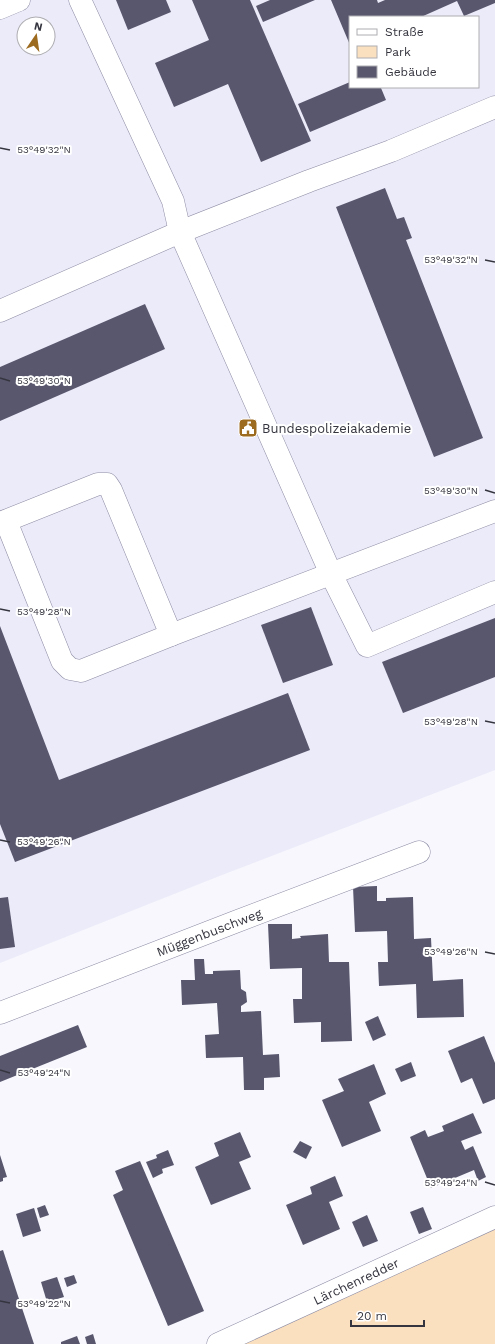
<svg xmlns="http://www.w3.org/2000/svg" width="495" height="1344" font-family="'Work Sans',sans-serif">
	<rect width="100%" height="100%" fill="#f7f7fd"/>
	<!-- built -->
	<path fill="#ecebf9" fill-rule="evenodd" d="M0,0H495V770L222,875L0,963ZM350,17H478V87H350ZM24,24H48V48H24Z"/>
	<!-- green -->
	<polygon fill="#fbe0bf" points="495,1227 495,1344 244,1344"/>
	<!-- building -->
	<g fill="#58576e">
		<polygon points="116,0 166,0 171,12 128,30"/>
		<polygon points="192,0 250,0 311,141 261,162 228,84 174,107 155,63 209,40"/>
		<polygon points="270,0 315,0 263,22 256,6"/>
		<polygon points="331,0 377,0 378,3 385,0 495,0 495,3 464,16 457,1 421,17 350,17 350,45"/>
		<polygon points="350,82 350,87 385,87 381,88 386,100 310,132 298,104"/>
		<polygon points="385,188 397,219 404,217 412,238 406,240 483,438 434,457 336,207"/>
		<polygon points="145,304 165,349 0,421 0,367"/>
		<polygon points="311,607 333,665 283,683 261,625"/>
		<polygon points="495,618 495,677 403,713 382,662"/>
		<polygon points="0,626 59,780 288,693 310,750 15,862 0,824"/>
		<polygon points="377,886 377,901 386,901 386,898 413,897 414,939 431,938 433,981 463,979 464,1017 417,1018 416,984 379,986 378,962 388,962 387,931 355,932 353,887"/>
		<polygon points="8,897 15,947 0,949 0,898"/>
		<polygon points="268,924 292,924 292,939 301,938 300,936 328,934 329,962 349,962 352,1041 321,1042 321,1022 294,1023 293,999 302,999 302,968 270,969"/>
		<polygon points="194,959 204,959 205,974 213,974 213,971 240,970 241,989 246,992 247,1002 241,1006 241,1012 261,1011 263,1055 279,1054 280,1077 264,1078 264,1090 244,1090 243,1057 206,1058 205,1035 219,1034 217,1003 182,1005 181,980 195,980"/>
		<polygon points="378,1016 386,1035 373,1041 365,1022"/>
		<polygon points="78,1025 87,1047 0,1082 0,1056"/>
		<polygon points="484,1036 495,1063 495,1099 483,1104 472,1078 461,1083 448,1051"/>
		<polygon points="411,1062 416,1076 401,1082 395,1069"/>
		<polygon points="374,1064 386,1094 369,1102 381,1131 342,1147 322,1100 344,1091 338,1079"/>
		<polygon points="473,1113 482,1133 461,1141 465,1150 473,1146 486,1177 478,1181 474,1170 431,1188 410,1137 425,1130 428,1137 444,1131 442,1126"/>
		<polygon points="240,1132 251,1157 239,1162 251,1189 211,1205 195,1167 219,1156 214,1143"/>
		<polygon points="300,1141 312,1147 306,1159 293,1152"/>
		<polygon points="168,1150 174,1165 162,1169 163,1173 153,1178 146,1162 157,1158 156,1155"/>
		<polygon points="0,1155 7,1177 3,1178 3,1181 0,1182"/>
		<polygon points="140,1161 204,1311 168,1326 113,1195 123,1190 115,1171"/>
		<polygon points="335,1176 343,1196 329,1202 340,1229 303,1245 286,1205 312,1194 310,1187"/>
		<polygon points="45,1205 49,1215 40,1218 37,1208"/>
		<polygon points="423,1207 432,1229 419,1234 410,1212"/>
		<polygon points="34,1208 41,1231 23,1237 16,1214"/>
		<polygon points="367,1215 378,1241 363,1247 352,1222"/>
		<polygon points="3,1250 16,1290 34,1344 0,1344 0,1251"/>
		<polygon points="74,1275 77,1283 67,1287 64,1278"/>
		<polygon points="57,1277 64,1297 47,1302 41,1282"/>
		<polygon points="93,1334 96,1344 87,1344 85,1337"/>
		<polygon points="77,1336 80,1344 61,1344 61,1342"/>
	</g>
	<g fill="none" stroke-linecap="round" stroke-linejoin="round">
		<defs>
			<g id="minor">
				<polyline points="80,0 173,201 180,232 331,574 367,646 495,592"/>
				<polyline points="0,8 19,0"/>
				<polyline points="0,311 180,232 309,181 391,151 495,107"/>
				<polyline points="0,523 98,484 107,484 111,490 171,635 81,671 70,669 62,661 6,521"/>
				<polyline points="171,635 495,511"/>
				<polyline points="0,1013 235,922 419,852"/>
				<polyline points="218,1344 495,1217"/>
			</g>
		</defs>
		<!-- minor casing -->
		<use href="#minor" stroke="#8c8ba4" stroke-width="23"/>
		<!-- minor -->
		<use href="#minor" stroke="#fff" stroke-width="22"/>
	</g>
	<!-- ticks -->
	<path fill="none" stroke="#35353f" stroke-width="1.5" d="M0,148L10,150M485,260L495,262M0,378L10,381M485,490L495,493M0,609L10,611M485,721L495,723M0,840L10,842M485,952L495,954M0,1070L10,1073M485,1182L495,1185M0,1301L10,1303"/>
	<!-- icons -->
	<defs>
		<symbol id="civic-square" viewBox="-11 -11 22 22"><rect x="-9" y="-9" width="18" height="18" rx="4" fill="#9d6b20" stroke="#fff"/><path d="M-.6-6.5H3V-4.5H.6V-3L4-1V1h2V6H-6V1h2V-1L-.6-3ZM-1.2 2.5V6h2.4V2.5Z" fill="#fff"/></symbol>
	</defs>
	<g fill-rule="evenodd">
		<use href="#civic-square" x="237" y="417" width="22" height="22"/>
	</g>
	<g text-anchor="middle" stroke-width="4" stroke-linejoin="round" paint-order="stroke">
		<!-- poi labels -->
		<g font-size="13" fill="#35353f" stroke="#fff" text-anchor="start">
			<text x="262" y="433">Bundespolizeiakademie</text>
		</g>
		<!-- street labels -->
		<g font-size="13" fill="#35353f" stroke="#fff">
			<text transform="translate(209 932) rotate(-21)" y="5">Müggenbuschweg</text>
			<text transform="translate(356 1281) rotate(-25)" y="5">Lärchenredder</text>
		</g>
	</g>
	<g font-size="10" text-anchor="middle" fill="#35353f" stroke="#fff" stroke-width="4" stroke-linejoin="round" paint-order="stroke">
		<text x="44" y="153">53°49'32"N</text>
		<text x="451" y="263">53°49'32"N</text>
		<text x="44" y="384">53°49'30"N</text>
		<text x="451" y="494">53°49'30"N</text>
		<text x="44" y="615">53°49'28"N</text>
		<text x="451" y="725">53°49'28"N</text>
		<text x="44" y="845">53°49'26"N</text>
		<text x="451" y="955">53°49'26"N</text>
		<text x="44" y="1076">53°49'24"N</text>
		<text x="451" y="1186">53°49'24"N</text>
		<text x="44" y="1307">53°49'22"N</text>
	</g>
	<!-- legend -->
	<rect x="349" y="16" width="130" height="72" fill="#ffffff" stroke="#aeaeb2"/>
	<rect x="357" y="29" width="20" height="6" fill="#ffffff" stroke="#aeaeb2"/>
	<text x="385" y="36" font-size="12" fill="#35353f">Straße</text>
	<rect x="357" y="46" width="20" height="12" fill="#fbe0bf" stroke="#aeaeb2"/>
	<text x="385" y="56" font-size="12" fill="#35353f">Park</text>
	<rect x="357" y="66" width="20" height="12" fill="#58576e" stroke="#aeaeb2"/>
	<text x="385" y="76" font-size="12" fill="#35353f">Gebäude</text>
	<!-- north arrow -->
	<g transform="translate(36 36) rotate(13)"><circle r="19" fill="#ffffff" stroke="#aeaeb2"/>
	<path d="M0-3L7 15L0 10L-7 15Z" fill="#9d6b20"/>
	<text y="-6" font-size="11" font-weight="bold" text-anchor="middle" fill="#35353f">N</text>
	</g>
	<!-- scale -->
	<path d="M351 1320v6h73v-6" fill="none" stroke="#35353f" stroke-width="2"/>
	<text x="357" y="1320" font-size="12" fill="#35353f" stroke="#ffffff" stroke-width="3" paint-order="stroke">20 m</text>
</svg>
